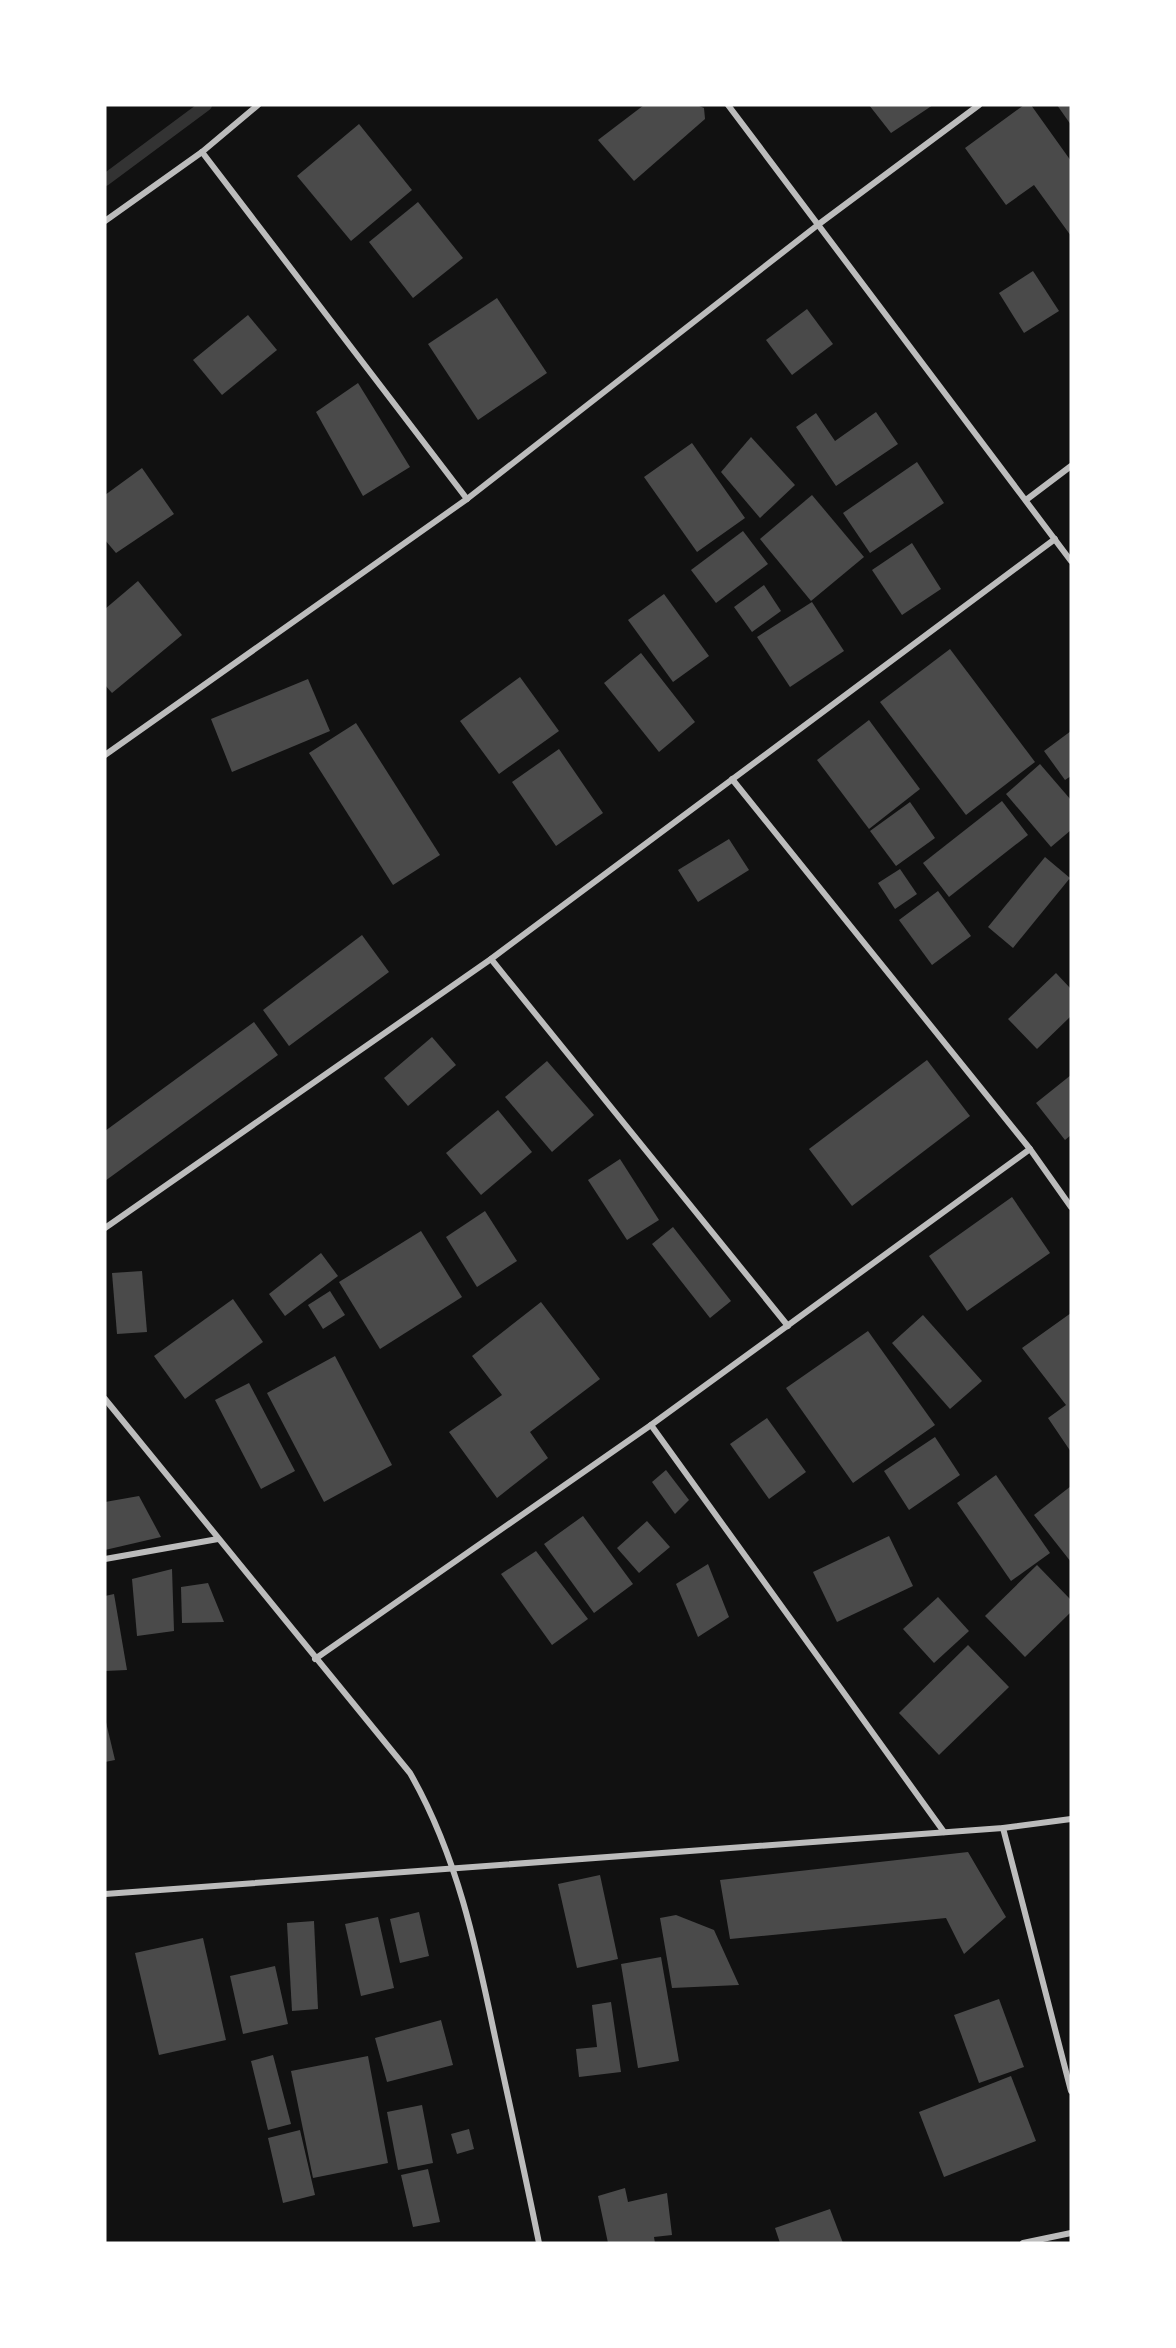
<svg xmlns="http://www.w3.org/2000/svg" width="1176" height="2348" font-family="Lora,serif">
	<rect width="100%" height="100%" fill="#111"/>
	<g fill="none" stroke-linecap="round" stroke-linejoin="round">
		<!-- stream -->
		<polyline stroke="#333" stroke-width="12" points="105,180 206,105"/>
	</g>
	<!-- building -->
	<g fill="#4a4a4a">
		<polygon points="644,105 697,105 704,108 705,119 634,181 598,140"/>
		<polygon points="869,105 933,105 891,133"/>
		<polygon points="1024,105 1031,105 1071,161 1071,236 1034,185 1006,205 965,148"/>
		<polygon points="1057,105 1071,105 1071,125"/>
		<polygon points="359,124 412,190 351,241 297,176"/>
		<polygon points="418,202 463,258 413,298 369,242"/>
		<polygon points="1033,271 1059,311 1024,333 999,293"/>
		<polygon points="497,298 547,373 478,420 428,344"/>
		<polygon points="807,309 833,344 792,375 766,340"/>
		<polygon points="248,315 277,350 222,395 193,360"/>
		<polygon points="358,383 410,467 363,496 316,412"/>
		<polygon points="876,412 898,444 836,486 796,427 816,413 835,441"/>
		<polygon points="751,437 795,485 760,518 721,472"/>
		<polygon points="692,443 745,518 697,552 644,477"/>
		<polygon points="917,462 944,503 870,553 843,513"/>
		<polygon points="142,468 174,514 116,553 105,540 105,495"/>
		<polygon points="812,495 864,557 811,601 760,539"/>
		<polygon points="743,531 768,564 716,603 691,570"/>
		<polygon points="912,543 941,589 902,615 872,570"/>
		<polygon points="138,581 182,635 112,693 105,685 105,609"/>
		<polygon points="764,585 781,611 752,632 734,607"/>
		<polygon points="664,594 709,656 673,682 628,620"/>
		<polygon points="812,602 844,651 790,687 757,637"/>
		<polygon points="950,649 1035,762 966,815 880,702"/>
		<polygon points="641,653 695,722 659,752 604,683"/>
		<polygon points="520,677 559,731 499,774 460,721"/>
		<polygon points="308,679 330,731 232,772 211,719"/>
		<polygon points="869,720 920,789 869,829 817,760"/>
		<polygon points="356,723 440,855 393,885 309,753"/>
		<polygon points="1071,731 1071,776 1065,780 1044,751"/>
		<polygon points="559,749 603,813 556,846 512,782"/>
		<polygon points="1040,764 1071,800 1071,830 1051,847 1006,794"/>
		<polygon points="1002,801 1028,835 949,897 923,863"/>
		<polygon points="910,802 935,838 896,866 870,831"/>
		<polygon points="729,839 749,870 698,902 678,870"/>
		<polygon points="1045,857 1070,878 1013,948 988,927"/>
		<polygon points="900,869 917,894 895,909 878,883"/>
		<polygon points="938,891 971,936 932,965 899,920"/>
		<polygon points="362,935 389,972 289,1046 263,1010"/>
		<polygon points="1056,973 1071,989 1071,1016 1037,1049 1008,1019"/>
		<polygon points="254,1022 278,1055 105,1181 105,1131"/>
		<polygon points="432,1037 456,1065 408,1106 384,1078"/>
		<polygon points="927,1060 970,1116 852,1206 809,1149"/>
		<polygon points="547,1061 594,1115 552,1152 505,1097"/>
		<polygon points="1071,1075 1071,1135 1065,1140 1036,1103"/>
		<polygon points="498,1110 532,1152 481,1195 446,1153"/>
		<polygon points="620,1159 659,1220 627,1240 588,1180"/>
		<polygon points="1012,1197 1050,1253 967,1311 929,1256"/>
		<polygon points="485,1211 517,1261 477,1287 446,1237"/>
		<polygon points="673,1227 731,1301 710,1318 652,1244"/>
		<polygon points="421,1231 462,1297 380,1349 339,1282"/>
		<polygon points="321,1253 338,1276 285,1316 269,1294"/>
		<polygon points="142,1271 147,1332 117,1334 112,1273"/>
		<polygon points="330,1291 345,1315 323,1329 308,1305"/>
		<polygon points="233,1299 263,1342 185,1399 154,1356"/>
		<polygon points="541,1302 600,1379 530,1432 548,1458 497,1498 449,1432 502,1395 472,1356"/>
		<polygon points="1071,1313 1071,1452 1048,1418 1066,1405 1022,1348"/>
		<polygon points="923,1315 982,1381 950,1409 892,1343"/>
		<polygon points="868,1331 935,1425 853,1483 786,1388"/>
		<polygon points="335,1356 392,1465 324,1502 267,1393"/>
		<polygon points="249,1383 295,1471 261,1489 215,1400"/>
		<polygon points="767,1418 806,1472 769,1499 730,1444"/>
		<polygon points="935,1437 960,1475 909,1510 884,1471"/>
		<polygon points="666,1470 689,1500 675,1514 652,1482"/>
		<polygon points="996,1475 1050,1553 1011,1581 957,1503"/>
		<polygon points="1071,1486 1071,1562 1034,1515"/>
		<polygon points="139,1496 161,1537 105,1550 105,1502"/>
		<polygon points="583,1516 633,1584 594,1613 544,1544"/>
		<polygon points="647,1521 670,1547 639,1573 617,1548"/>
		<polygon points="889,1536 913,1586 837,1622 813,1572"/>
		<polygon points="536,1551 588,1619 552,1645 501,1574"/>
		<polygon points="708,1564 729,1617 698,1637 676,1584"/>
		<polygon points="1037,1565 1071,1600 1071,1612 1025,1657 985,1616"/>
		<polygon points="172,1569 174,1631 137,1636 132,1579"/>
		<polygon points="208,1583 224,1622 182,1623 181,1587"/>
		<polygon points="114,1594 127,1670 105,1671 105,1596"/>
		<polygon points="938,1597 969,1631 934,1663 903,1629"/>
		<polygon points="968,1645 1009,1687 939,1755 899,1713"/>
		<polygon points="105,1718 115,1760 105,1762"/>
		<polygon points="968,1852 1006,1917 964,1954 946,1918 730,1939 720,1880"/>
		<polygon points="600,1875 618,1959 577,1968 558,1884"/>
		<polygon points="419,1912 429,1956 400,1963 390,1919"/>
		<polygon points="676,1915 714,1930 739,1985 672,1988 660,1918"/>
		<polygon points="378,1917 394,1988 361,1996 345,1924"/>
		<polygon points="314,1921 318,2009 292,2011 287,1923"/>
		<polygon points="203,1938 226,2040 159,2055 135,1953"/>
		<polygon points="661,1957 679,2061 638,2068 621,1964"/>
		<polygon points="275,1966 288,2024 243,2034 230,1976"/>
		<polygon points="999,1999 1024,2067 979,2083 954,2015"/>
		<polygon points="611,2002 621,2072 579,2077 576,2049 597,2047 592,2005"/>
		<polygon points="441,2020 453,2065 387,2082 375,2038"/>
		<polygon points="273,2055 291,2124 268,2130 251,2061"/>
		<polygon points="368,2056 388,2163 313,2178 291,2071"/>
		<polygon points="1011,2076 1036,2141 944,2177 919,2112"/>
		<polygon points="422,2105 433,2163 398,2170 387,2112"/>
		<polygon points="469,2129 474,2149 457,2154 451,2134"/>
		<polygon points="300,2130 315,2195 283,2203 268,2138"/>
		<polygon points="428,2169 440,2222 413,2227 401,2175"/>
		<polygon points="625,2188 628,2202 667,2193 672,2235 654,2237 655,2243 608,2243 598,2196"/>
		<polygon points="830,2209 843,2243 780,2243 775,2228"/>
	</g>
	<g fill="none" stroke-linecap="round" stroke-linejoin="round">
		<!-- minor -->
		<g stroke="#bcbcbc" stroke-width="6">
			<polyline points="728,105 1071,561"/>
			<polyline points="202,152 467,499"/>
			<polyline points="105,221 202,152 258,105"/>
			<polyline points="1026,500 1071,466"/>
			<polyline points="105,755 467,499 819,224 979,105"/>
			<polyline points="732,779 1030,1149 1071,1207"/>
			<polyline points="491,959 788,1326"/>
			<polyline points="105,1228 491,959 1055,539"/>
			<path d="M105,1399L410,1773C457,1855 476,1946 495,2037C510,2106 525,2174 539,2243"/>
			<polyline points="651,1425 944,1832"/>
			<polyline points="105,1559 218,1539"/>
			<polyline points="315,1659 651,1425 1030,1149"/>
			<polyline points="1003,1828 1071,2091"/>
			<polyline points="105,1894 1003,1828 1071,1819"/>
			<polyline points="1023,2243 1071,2233"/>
		</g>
	</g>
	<!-- border -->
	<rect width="1176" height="2348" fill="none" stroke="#ffffff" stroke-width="213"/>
</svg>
